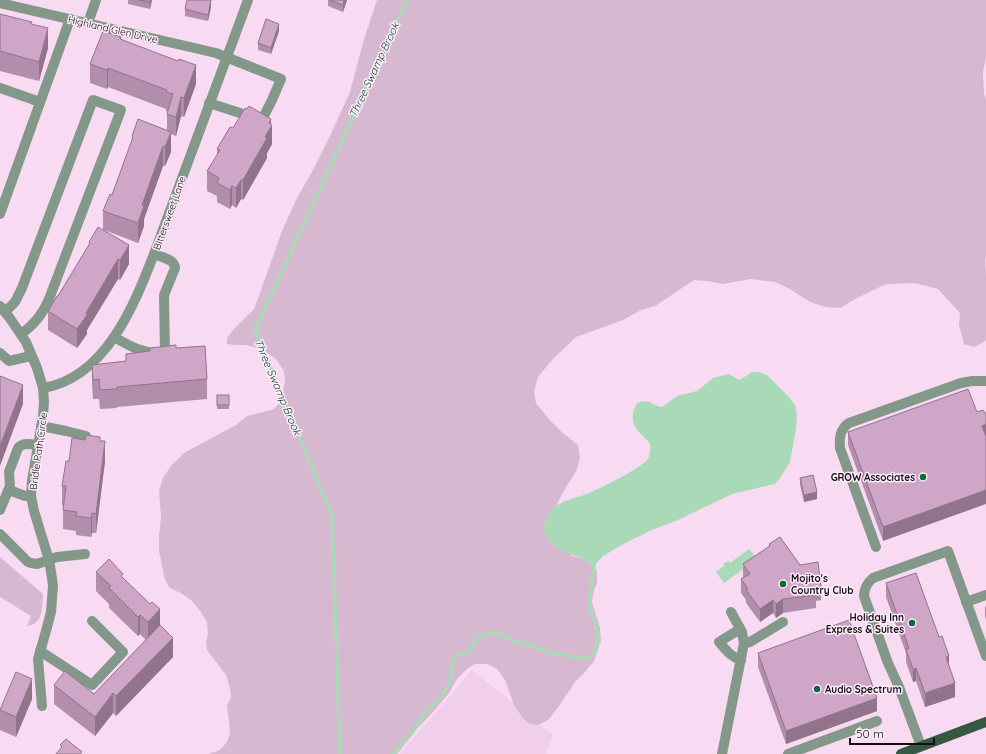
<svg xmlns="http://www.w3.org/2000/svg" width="986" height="754" font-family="Quicksand,sans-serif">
	<rect width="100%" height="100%" fill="#f8dbf3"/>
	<!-- built -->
	<polygon fill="#f1ceea" points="472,670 553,735 546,754 400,754"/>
	<!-- green -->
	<g fill="#d6b8d0">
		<polygon points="377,0 986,0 986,57 983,73 984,93 986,100 986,255 985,259 986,276 986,340 984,342 974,347 964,344 959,325 960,313 938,289 914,283 886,284 857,298 840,308 825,307 810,302 790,289 775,282 751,279 723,284 707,281 694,280 657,305 639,311 623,320 576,337 553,359 538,377 534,392 536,403 548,418 563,433 578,445 580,457 577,470 566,487 556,506 545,521 572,556 581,558 587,561 594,566 597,572 597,583 594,590 592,602 600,628 601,640 594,661 585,672 575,682 559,706 548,720 538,725 529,724 522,717 514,705 505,680 497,669 487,664 475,664 467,669 457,679 449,693 434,711 417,729 397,754 208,754 220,750 227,742 230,734 229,722 227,705 231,698 230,688 226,675 207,650 206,642 208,634 207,622 201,612 192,601 181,593 170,588 165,580 159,551 159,536 161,517 159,491 163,478 171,466 184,453 236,425 247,416 274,409 281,401 285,382 284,371 276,359 263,350 247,345 234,345 227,344 227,338 234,329 254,309 260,293 282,231 296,200 313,170 329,138 350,92 364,39"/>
		<path d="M0,557L43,594C42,607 44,624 27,626L31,616L0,597Z"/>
	</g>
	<!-- water -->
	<g fill="#a9d9b7">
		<path d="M752,372H759L767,375L789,397L795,405L797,415L796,429L790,462L780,478L775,484L732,494L678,520L652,530L627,542L603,556L594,566C590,563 586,560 581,558C571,554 562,552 554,545C544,536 541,527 548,516C550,513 553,508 556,506C561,502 577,497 584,495C597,490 640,469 648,459C650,454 652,446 648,441C647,440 645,439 644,437C632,426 629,418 637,403C651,398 651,406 662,407L677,396L697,391L713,378L729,374L739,380C744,378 747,375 752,372Z"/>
		<polygon points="749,549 757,559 724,583 716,572 724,566 723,564 728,561 730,563"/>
	</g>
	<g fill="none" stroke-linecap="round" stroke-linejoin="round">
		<!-- stream -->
		<g stroke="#a9d9b7" stroke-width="3.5">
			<polyline points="340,754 332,516 255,330 407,0"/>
			<polyline points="393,754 413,731 427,711 439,699 446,690 452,673 452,663 455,656 470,651 477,639 485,634 495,633 506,637 518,643 527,643 540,649 553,653 582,658 589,657 594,653 597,644 598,631 590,608 590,596 594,566"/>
		</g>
		<!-- minor -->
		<g stroke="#84988a" stroke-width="10">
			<polyline points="0,3 216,53 281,79 272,100 261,122 240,113 209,103"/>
			<polyline points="88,23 96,0"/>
			<polyline points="0,88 40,102"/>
			<polyline points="0,214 70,19"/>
			<polyline points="0,306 9,317 26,342 37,368 43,388 44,402 43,416 32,481 31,496 34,511 49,560 52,578 53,586 51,612 46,631 38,659 42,706"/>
			<path d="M5,312L15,302L22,288L93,100L121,110L49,299C43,314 34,325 21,334"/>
			<path d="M114,337C131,347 144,354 165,353L164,295L175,268C175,259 161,257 154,254"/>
			<polyline points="0,353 9,361 31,356"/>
			<path d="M43,388C105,378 134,306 154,254L248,0"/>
			<polyline points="41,426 66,431 86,436"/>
			<polyline points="9,490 25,496 31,496"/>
			<path d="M0,510L10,486L9,472L18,448C23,442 31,444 38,445"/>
			<polyline points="0,534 28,562 31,563 37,564 57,557 85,554"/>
			<path d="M876,547L840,448C839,438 840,429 849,423L961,383L972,381H986"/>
			<polyline points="966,602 986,595"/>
			<path d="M740,629L719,642C726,650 731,657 741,660"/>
			<polyline points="744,643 750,642 783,622"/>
			<polyline points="40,651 92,685 123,652 92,621"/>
			<path d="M921,746L899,687L888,663L864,596C864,588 867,583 873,578L948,551L986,656"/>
			<polyline points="722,754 744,643 742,632 731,612"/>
			<polyline points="788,754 877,721"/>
		</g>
		<!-- major -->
		<polyline stroke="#345840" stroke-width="10" points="901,754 986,722"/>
	</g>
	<!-- wall -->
	<g fill="#b28eac">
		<polygon points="128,0 152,0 150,9 128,4"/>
		<polygon points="328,0 347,0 343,12 328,6"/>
		<polygon points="211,7 208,21 185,16 185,9"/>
		<polygon points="0,14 48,48 39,81 0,71"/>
		<polygon points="279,31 271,54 258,50 258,43"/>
		<polygon points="121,39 196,84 184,117 181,116 176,136 171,134 171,152 165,166 163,166 144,219 144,226 138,243 104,230 129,264 120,280 118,279 87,330 87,334 77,348 48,330 48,311 58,296 89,246 89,242 103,230 103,211 112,195 132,141 132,136 167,131 167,114 168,112 166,111 166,109 108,87 107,89 90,83 90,64"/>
		<polygon points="271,124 272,144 267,153 267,158 243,200 241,199 236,208 232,205 230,209 217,202 217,196 207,191 207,171 217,156 217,149 233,128"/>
		<polygon points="176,348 207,379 207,399 117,407 117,408 100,409 99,399 93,399 92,384 92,365 126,361 126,354"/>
		<rect x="217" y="395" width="12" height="14"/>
		<polygon points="977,412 883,541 848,445 848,432"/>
		<polygon points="85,440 100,441 105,461 96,533 92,533 91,537 76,535 76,531 63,529 63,510 64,506 62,505 62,486 69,461"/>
		<polygon points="800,478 817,499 804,502 800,485"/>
		<polygon points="769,544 800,565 821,587 821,600 816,601 816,608 783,613 776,618 773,613 760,622 746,603 746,600 741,593 741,579 743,578 743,564 769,546"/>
		<polygon points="96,572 123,578 160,626 173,657 116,716 113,713 95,736 54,704 54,685 94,694 146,640 140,634 138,636 109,608 109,604 96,591"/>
		<polygon points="886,583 949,666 955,697 925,707 916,681 913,682 906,662 906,653 886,597"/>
		<polygon points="986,606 986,619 985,617 985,607"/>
		<polygon points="758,653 877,711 786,744 758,667"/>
		<polygon points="32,699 16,737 0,730 0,710"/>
	</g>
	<!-- shaded-wall -->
	<g fill="#91748c">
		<polygon points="151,0 152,0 150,9 150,2"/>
		<polygon points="211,0 211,7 208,21 208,15"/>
		<polygon points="344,0 347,0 343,12 343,5"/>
		<polygon points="279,24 279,31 271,54 271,48"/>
		<polygon points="48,28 48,48 39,81 39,62"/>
		<polygon points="196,65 196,84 184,117 184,98"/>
		<polygon points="108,68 108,87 107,89 107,70"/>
		<polygon points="181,97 181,116 176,136 176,117"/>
		<polygon points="271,119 271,127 272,125 272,144 267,153 267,158 243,200 243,180 265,137 269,123"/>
		<polygon points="171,132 171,152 165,166 165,147"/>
		<polygon points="163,146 163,166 144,219 144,226 138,243 138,223 142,205"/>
		<polygon points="241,180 241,199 236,208 236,188"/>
		<polygon points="232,186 232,205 230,209 230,190"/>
		<polygon points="129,245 129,264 120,280 120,260"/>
		<polygon points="118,259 118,279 87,330 87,334 77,348 77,329"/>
		<polygon points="23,385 23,404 0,466 0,446"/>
		<polygon points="986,424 986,438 982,426"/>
		<polygon points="105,441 105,461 96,533 96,514"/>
		<polygon points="986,490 986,504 883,541 883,527"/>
		<polygon points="817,492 817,499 804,502 804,495"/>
		<polygon points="92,513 92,533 91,537 91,518"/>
		<polygon points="783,599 783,613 776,618 776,604"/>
		<polygon points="773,600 773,613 760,622 760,609"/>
		<polygon points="160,609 160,629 148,641 148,622"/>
		<polygon points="140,615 140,634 138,636 138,617"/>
		<polygon points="173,638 173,657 116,716 116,696"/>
		<polygon points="949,656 949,670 946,657"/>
		<polygon points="916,668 916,681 913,682 913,669"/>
		<polygon points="32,679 32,699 16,737 16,717"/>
		<polygon points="955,683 955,697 925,707 925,693"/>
		<polygon points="113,693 113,713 95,736 95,717"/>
		<polygon points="877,698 877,711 786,744 786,731"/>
	</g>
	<!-- building -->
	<g fill="#cfa5c8" stroke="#91748c">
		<polygon points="139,0 151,0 150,2"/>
		<polygon points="187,0 211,0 208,15 185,9"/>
		<polygon points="330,0 344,0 343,5"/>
		<polygon points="0,14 32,22 31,24 48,28 39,62 0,51"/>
		<polygon points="266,19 279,24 271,48 258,43"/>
		<polygon points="103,31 121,37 120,39 178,61 179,59 196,65 184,98 181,97 176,117 167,114 173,94 166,92 167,90 108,68 107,70 90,64"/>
		<polygon points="249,106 271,119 269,123 272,125 265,137 267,138 243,180 241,180 236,188 232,186 230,190 217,183 219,178 207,171 220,150 217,149 230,127 233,128 245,108 247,109"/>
		<polygon points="138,119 171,132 165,147 163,146 142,205 144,206 138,223 103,211 110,194 112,195 133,137 132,136"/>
		<polygon points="98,227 129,245 120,260 118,259 86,313 87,315 77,329 48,311 57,296 58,296 90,243 89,242"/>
		<polygon points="176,345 176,348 205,346 207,379 117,387 117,389 100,390 99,379 93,380 92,365 126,361 126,354 150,351 150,348"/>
		<polygon points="0,376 23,385 0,446"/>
		<polygon points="968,389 977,412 983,410 986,414 986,424 982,426 986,437 986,490 883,527 848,432"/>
		<rect x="217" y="395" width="12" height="10"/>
		<polygon points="86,435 100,437 100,441 105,441 96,514 92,513 91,518 76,516 77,512 63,510 66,486 62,486 66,461 69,461 72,438 85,440"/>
		<polygon points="813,475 817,492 804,495 800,478"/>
		<polygon points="780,537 800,565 818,562 821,587 815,588 816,595 783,599 776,604 773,600 760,609 746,590 748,589 741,579 750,574 743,564 770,546 769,544"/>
		<polygon points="109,559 123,574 121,576 150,604 152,602 160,609 148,622 140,615 138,617 109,588 111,586 96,572"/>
		<polygon points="916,573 939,637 942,636 949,656 946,657 955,683 925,693 916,668 913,669 906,649 909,648 886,583"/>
		<polygon points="849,620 877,698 786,731 758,653"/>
		<polygon points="160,625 173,638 116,696 113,693 95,717 54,685 65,671 94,694"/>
		<polygon points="16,672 32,679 16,717 0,710"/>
		<polygon points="66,739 82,752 80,754 56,754 62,747 60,745"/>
	</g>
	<!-- markers -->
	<g fill="#0f673a" stroke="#feedfb" stroke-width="1.5">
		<circle cx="923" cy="477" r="4"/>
		<circle cx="783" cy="584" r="4"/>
		<circle cx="912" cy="623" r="4"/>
		<circle cx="817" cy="689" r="4"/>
	</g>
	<g text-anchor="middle" stroke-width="3" stroke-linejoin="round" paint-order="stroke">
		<!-- street labels -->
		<g font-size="10" fill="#170d15" stroke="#feedfb">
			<text transform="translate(113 29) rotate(13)" y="4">Highland Glen Drive</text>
			<text transform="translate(169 213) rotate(-70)" y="4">Bittersweet Lane</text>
			<text transform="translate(38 451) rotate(-82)" y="4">Bridle Path Circle</text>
		</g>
		<!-- poi labels -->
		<g font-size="10" font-weight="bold" fill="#170d15" stroke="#feedfb" text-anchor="end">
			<text x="915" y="481">GROW Associates</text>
			<text x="791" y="582" text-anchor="start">Mojito's<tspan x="791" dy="12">Country Club</tspan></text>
			<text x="904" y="621">Holiday Inn<tspan x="904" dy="12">Express &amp; Suites</tspan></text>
			<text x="825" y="693" text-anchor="start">Audio Spectrum</text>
		</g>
		<!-- water labels -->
		<g font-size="11" font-style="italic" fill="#154c2c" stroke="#feedfb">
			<text transform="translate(374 70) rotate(-65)" y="4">Three Swamp Brook</text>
			<text transform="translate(278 387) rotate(67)" y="4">Three Swamp Brook</text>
		</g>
	</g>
	<!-- scale -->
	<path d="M850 738v6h84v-6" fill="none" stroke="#170d15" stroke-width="2"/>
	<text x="856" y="738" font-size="12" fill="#170d15" stroke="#feedfb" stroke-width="3" paint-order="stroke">50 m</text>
</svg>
